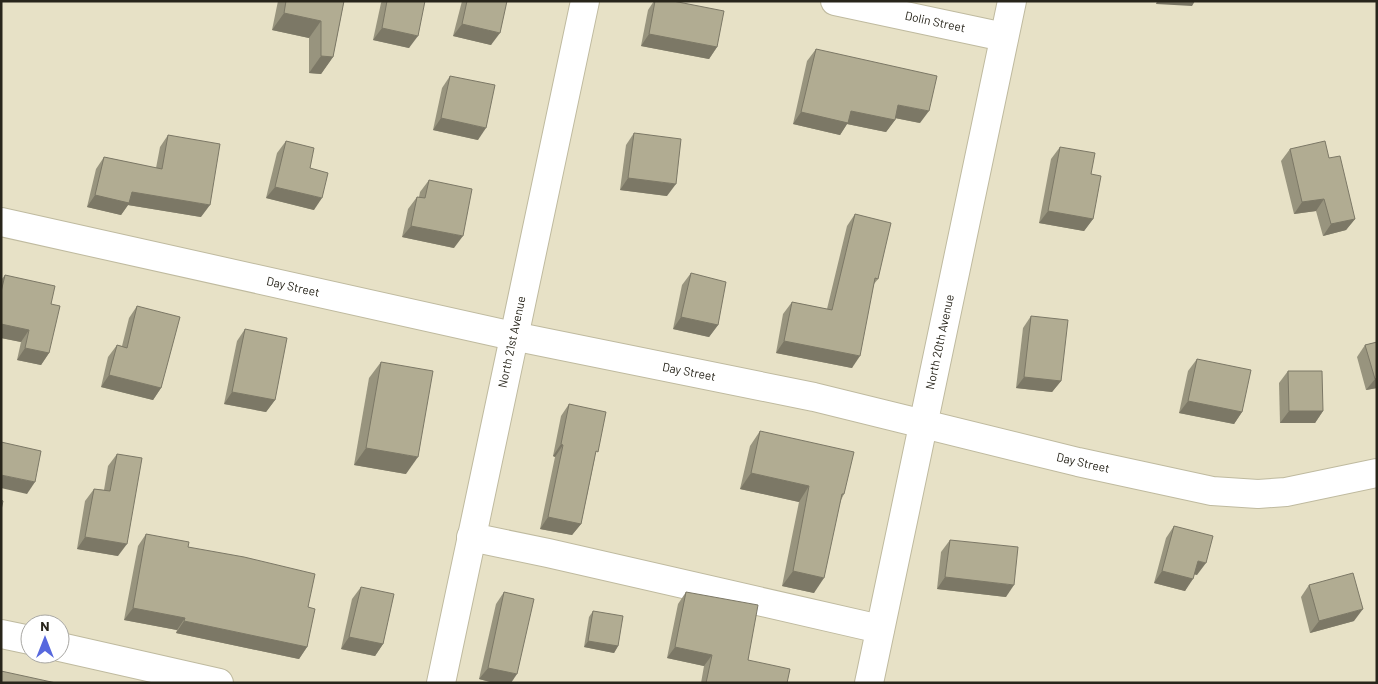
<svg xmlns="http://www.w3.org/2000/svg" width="1378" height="684" font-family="Barlow,sans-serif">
	<rect width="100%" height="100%" fill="#e7e1c6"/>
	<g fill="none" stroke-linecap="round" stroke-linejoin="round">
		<defs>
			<g id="minor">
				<polyline points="835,1 1004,37"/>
				<polyline points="1,222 513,336 814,397 1078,462 1212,491 1258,494 1286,492 1377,473"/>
				<polyline points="471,537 548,553 880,629"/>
				<polyline points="1,634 30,640"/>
				<polyline points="60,647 219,683"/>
				<polyline points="441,683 585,1"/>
				<polyline points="869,683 1012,1"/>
			</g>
		</defs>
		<!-- minor casing -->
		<use href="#minor" stroke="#bfba9f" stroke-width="30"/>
		<!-- minor -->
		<use href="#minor" stroke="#fff" stroke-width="28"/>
	</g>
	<!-- wall -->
	<g fill="#98947e">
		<polygon points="278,1 344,1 333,57 321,74 309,73 309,38 272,30"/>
		<polygon points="382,1 425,1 409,48 373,40 381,3"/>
		<polygon points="462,1 507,1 491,45 453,36"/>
		<polygon points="654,1 673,1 717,47 709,59 641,46 648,10"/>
		<polygon points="816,49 920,123 895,118 895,120 886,132 847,124 840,135 793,124 807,61"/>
		<polygon points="450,76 478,140 433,130 442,88"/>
		<polygon points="634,133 667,196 620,190 626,145"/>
		<polygon points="168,135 201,217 128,205 121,215 87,207 96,169 104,157 156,168 160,147"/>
		<polygon points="286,141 310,168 314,210 266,198 277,153"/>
		<polygon points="1060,147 1091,174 1093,219 1084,231 1039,223 1051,159"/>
		<polygon points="1290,149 1329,158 1355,219 1346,230 1323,236 1316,211 1294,214 1281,161"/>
		<polygon points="429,180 454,248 402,237 408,209 417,197 419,197 420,192"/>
		<polygon points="855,214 878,279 874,284 852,368 776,353 783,314 792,302 827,309 847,226"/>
		<polygon points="691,273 718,325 709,337 673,329 682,285"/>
		<polygon points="5,275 51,304 49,353 41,365 17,360 21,342 1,338 1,280"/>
		<polygon points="137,306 161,388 153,400 101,387 108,357 117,345 122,346 129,318"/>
		<polygon points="1031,316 1061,381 1052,392 1016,388 1023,328"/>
		<polygon points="245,329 275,400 266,412 224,404 237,341"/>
		<polygon points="1377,342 1377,388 1366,390 1357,357 1365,345"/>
		<polygon points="1197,359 1242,412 1234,424 1179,413 1188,371"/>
		<polygon points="381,362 406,474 354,465 369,378"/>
		<polygon points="1288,371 1323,411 1315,423 1280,423 1279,383"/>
		<polygon points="569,404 595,457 581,524 572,535 540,529 555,457 553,456 561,416"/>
		<polygon points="760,431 844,494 841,500 814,593 782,586 799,502 740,489 750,446"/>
		<polygon points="117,454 118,556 77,549 85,501 94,489 104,490 108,466"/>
		<polygon points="1174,526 1197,575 1194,574 1185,591 1154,583 1166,538"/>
		<polygon points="146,534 188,547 308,607 307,647 299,659 176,633 177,630 124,620 138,546"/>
		<polygon points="950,540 1006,597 937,589 941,552"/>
		<polygon points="1309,585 1354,621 1310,633 1301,597"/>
		<polygon points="361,587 383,644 375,656 341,649 352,599"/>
		<polygon points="504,592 511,683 494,683 479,679 496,604"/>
		<polygon points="686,592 748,660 787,683 701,683 704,666 667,658 678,604"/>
		<polygon points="593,611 618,646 614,653 584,647 589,617"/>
	</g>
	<!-- shaded-wall -->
	<g fill="#7c7866">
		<polygon points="1157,1 1195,1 1192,6 1156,4"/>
		<polygon points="284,13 321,21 309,38 272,30"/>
		<polygon points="462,24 500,33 491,45 453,36"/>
		<polygon points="382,28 418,36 409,48 373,40"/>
		<polygon points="649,34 717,47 709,59 641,46"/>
		<polygon points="321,56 333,57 321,74 309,73"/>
		<polygon points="898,105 929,111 920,123 890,117"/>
		<polygon points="851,111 895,120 886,132 847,124 840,135 793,124 801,112"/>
		<polygon points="441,118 486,128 478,140 433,130"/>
		<polygon points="628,178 676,184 667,196 620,190"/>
		<polygon points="275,187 322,198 314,210 266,198"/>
		<polygon points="132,192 210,205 201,217 128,205 121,215 87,207 95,195"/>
		<polygon points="1324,199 1316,211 1294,214 1302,202"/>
		<polygon points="1048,211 1093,219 1084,231 1039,223"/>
		<polygon points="1355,219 1346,230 1323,236 1331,224"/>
		<polygon points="411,226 463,236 454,248 402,237"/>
		<polygon points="681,317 718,325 709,337 673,329"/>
		<polygon points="1,324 29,330 21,342 1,338"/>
		<polygon points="784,341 860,356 852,368 776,353"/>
		<polygon points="25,348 49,353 41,365 17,360"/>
		<polygon points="109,375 161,388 153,400 101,387"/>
		<polygon points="1024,377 1061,381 1052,392 1016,388"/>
		<polygon points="1377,378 1377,388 1366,390 1375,379"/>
		<polygon points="232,392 275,400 266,412 224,404"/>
		<polygon points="1188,401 1242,412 1234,424 1179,413"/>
		<polygon points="1289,411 1323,411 1315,423 1280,423"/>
		<polygon points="561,444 563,445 555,457 553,456"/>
		<polygon points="366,448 418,457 406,474 354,465"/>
		<polygon points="751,473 809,486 799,502 740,489"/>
		<polygon points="1,475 35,482 27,494 1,488"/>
		<polygon points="548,517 581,524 572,535 540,529"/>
		<polygon points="85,537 127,544 118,556 77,549"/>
		<polygon points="1198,561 1206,563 1197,575 1189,573"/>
		<polygon points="793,571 824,578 814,593 782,586"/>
		<polygon points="1162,571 1193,579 1185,591 1154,583"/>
		<polygon points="945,577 1014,585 1006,597 937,589"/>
		<polygon points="133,608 185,618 177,630 124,620"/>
		<polygon points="1363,609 1354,621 1310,633 1319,621"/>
		<polygon points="184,621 307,647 299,659 176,633"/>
		<polygon points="349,637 383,644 375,656 341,649"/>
		<polygon points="588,641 618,646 614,653 584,647"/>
		<polygon points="675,647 712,655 704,666 667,658"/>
		<polygon points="488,668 517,674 511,683 494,683 479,679"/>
	</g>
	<!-- building -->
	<g fill="#b1ac92" stroke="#7c7866">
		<polygon points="286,1 344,1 333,57 321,56 321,21 284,13"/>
		<polygon points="387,1 425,1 418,36 382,28"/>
		<polygon points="467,1 507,1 500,33 462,24"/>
		<polygon points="655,1 673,1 724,11 717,47 649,34"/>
		<polygon points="816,49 937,76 929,111 898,105 895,120 851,111 848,123 801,112"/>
		<polygon points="450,76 495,85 486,128 441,118"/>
		<polygon points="634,133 681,139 676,184 628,178"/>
		<polygon points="168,135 220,144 210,205 132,192 129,203 95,195 104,157 162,169"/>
		<polygon points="286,141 314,148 310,168 328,173 322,198 275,187"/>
		<polygon points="1325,141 1329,158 1340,156 1355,219 1331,224 1324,199 1302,202 1290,149"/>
		<polygon points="1060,147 1095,153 1091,174 1101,176 1093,219 1048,211"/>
		<polygon points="429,180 472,189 463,236 411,226 417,197 425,198"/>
		<polygon points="855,214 891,223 878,279 875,278 860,356 784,341 792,302 832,310"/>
		<polygon points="691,273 726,282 718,325 681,317"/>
		<polygon points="5,275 55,286 51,304 60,306 49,353 25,348 29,330 1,324 1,292"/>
		<polygon points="137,306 180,317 161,388 109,375 117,345 127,348"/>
		<polygon points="1031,316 1068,320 1061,381 1024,377"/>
		<polygon points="245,329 287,338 275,400 232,392"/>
		<polygon points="1377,342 1377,378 1375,379 1365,345"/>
		<polygon points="1197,359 1251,370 1242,412 1188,401"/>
		<polygon points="381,362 433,371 418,457 366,448"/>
		<polygon points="1288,371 1322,371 1323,411 1289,411"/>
		<polygon points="569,404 606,412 598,452 596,451 581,524 548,517 563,445 561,444"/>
		<polygon points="760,431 854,452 844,494 842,494 824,578 793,571 809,486 751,473"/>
		<polygon points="1,442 41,451 35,482 1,475"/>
		<polygon points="117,454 142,458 127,544 85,537 94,489 110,491"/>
		<polygon points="1,500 3,501 1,510"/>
		<polygon points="1174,526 1213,536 1206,563 1198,561 1193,579 1162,571"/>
		<polygon points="146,534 189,542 188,547 244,557 315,574 308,607 315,609 307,647 184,621 185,618 133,608"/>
		<polygon points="950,540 1018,547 1014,585 945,577"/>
		<polygon points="1353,573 1363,609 1319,621 1309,585"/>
		<polygon points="361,587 394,594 383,644 349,637"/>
		<polygon points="504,592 534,599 517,674 488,668"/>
		<polygon points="686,592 758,605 748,660 790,669 787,683 706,683 712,655 675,647"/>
		<polygon points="593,611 623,616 618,646 588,641"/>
		<polygon points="1,671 56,683 1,683"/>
	</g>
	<g text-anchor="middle" stroke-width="4.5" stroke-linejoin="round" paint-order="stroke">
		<!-- street labels -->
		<g font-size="12" fill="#28251b" stroke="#fff">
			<text transform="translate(935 22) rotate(12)" y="4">Dolin Street</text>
			<text transform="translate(293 287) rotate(13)" y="4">Day Street</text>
			<text transform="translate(512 342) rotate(-78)" y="4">North 21st Avenue</text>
			<text transform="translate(940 342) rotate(-78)" y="4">North 20th Avenue</text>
			<text transform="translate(689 372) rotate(11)" y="4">Day Street</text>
			<text transform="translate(1083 463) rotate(13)" y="4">Day Street</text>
		</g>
	</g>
	<!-- border -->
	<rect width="1378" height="684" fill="none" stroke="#28251b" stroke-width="5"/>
	<!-- north arrow -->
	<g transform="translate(45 639)"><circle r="24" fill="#ffffff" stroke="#a9a8a4"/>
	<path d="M0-4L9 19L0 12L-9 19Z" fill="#5768de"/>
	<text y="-8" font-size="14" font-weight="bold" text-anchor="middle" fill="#28251b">N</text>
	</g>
</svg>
